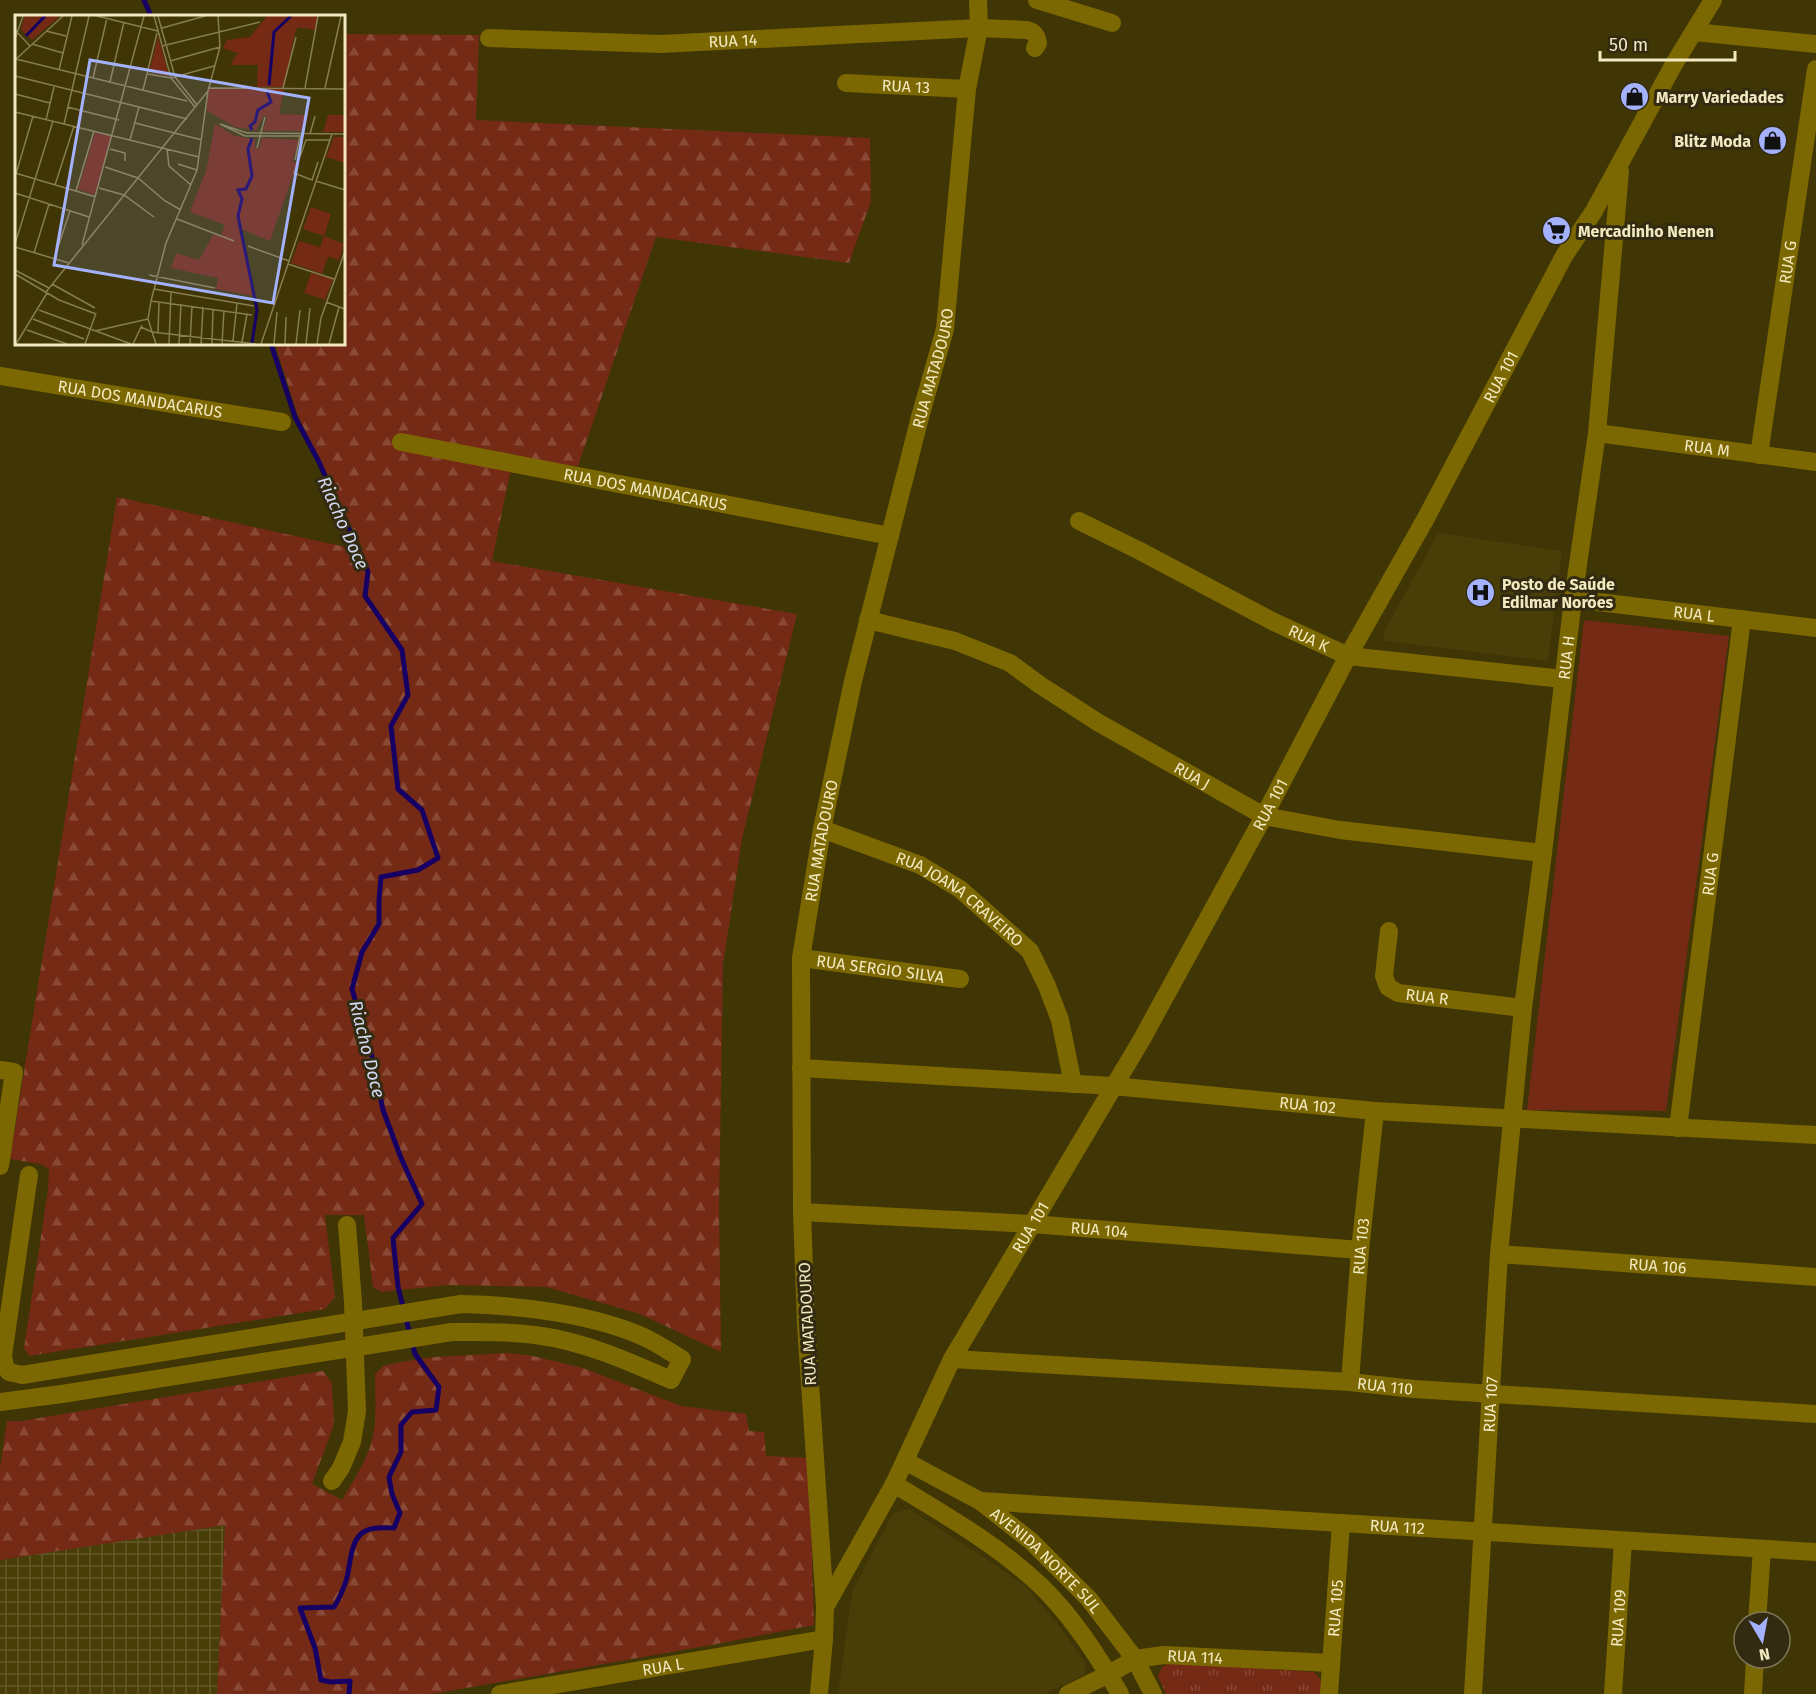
<svg xmlns="http://www.w3.org/2000/svg" width="1816" height="1694" font-family="'Fira Sans',sans-serif">
	<defs>
		<pattern id="industrial-grid" width="8" height="8" patternUnits="userSpaceOnUse" patternTransform="scale(1.5)"><rect width="8" height="8" fill="#493e08"/><path d="M0 4h8M4 0v8" fill="none" stroke="#645a2a"/></pattern>
		<pattern id="forest-firs" width="22" height="20" patternUnits="userSpaceOnUse" patternTransform="scale(1.5)"><rect width="22" height="20" fill="#752a15"/><path d="M5 1l3.5 6h-7zM16 11l3.5 6h-7z" fill="#894935"/></pattern>
		<pattern id="park-tufts" width="24" height="20" patternUnits="userSpaceOnUse" patternTransform="scale(1.5)"><rect width="24" height="20" fill="#752a15"/><path d="M3 7l-1-3M5 7V3M7 7l1-3M15 17l-1-3M17 17v-4M19 17l1-3" fill="none" stroke="#894935"/></pattern>
	</defs>
	<rect width="100%" height="100%" fill="#3f3505"/>
	<!-- built -->
	<g fill="#493e08">
		<polygon points="1438,533 1562,551 1548,661 1386,641 1383,634"/>
		<polygon points="909,1509 996,1565 1027,1588 1060,1627 1086,1664 1084,1675 1045,1694 838,1694 852,1592 893,1513"/>
	</g>
	<!-- industrial -->
	<polygon fill="url(#industrial-grid)" points="225,1525 217,1694 0,1694 0,1560"/>
	<!-- grass -->
	<polygon fill="#752a15" points="1584,620 1729,636 1666,1111 1527,1110"/>
	<!-- forest -->
	<g fill="url(#forest-firs)">
		<polygon points="344,34 479,35 476,120 870,138 871,201 849,263 656,237 578,466 512,463 492,561 797,614 742,839 723,964 719,1207 721,1352 640,1314 546,1287 447,1285 381,1292 373,1287 364,1215 325,1215 335,1297 325,1309 29,1356 24,1348 48,1190 49,1169 41,1164 10,1159 117,497 364,551 298,416 275,344 344,344"/>
		<path d="M507,1353L533,1356L583,1368L681,1406L746,1414L749,1431L764,1432L766,1456L809,1458L814,1625L711,1645L432,1694H217L225,1525L0,1560V1468L7,1421H21L323,1371L332,1383L334,1424L312,1484L342,1500C353,1482 369,1457 373,1436C377,1416 375,1395 375,1374L383,1366L401,1362L434,1357Z"/>
	</g>
	<!-- park -->
	<polygon fill="url(#park-tufts)" points="1172,1662 1314,1672 1321,1680 1322,1694 1166,1694 1158,1676 1162,1667"/>
	<g fill="none" stroke-linecap="round" stroke-linejoin="round">
		<!-- stream -->
		<g stroke="#160064" stroke-width="5">
			<polyline points="144,0 151,16"/>
			<path d="M271,344L295,417L319,462L368,572L365,596L402,650L408,695L391,726L398,789L422,810L438,858L418,870L381,877L379,900V924L362,952L352,989L372,1057L383,1110L401,1158L422,1204L393,1238L398,1287L415,1354L439,1387L436,1410L412,1412L401,1425V1452L389,1477L392,1494L400,1513L394,1528C384,1528 371,1526 362,1533C349,1544 351,1566 346,1581C343,1590 339,1599 334,1607L300,1608L315,1648L321,1680L331,1682L350,1681L349,1694"/>
		</g>
		<!-- street -->
		<g stroke="#7c6802" stroke-width="18">
			<polyline points="1037,0 1112,23"/>
			<polyline points="1694,32 1816,44"/>
			<path id="s1" d="M489,38L660,44L979,28L1027,30C1035,32 1037,36 1038,43L1035,48"/>
			<path id="s2" d="M846,83L967,89"/>
			<path id="s3" d="M0,376L282,422"/>
			<path id="s4" d="M1597,433L1816,462"/>
			<path id="s5" d="M401,442L890,536"/>
			<path id="s6" d="M1759,455L1816,69"/>
			<path id="s7" d="M1079,521L1138,550L1274,622L1348,656L1563,679"/>
			<path id="s8" d="M1573,599L1816,628"/>
			<path id="s9" d="M868,620L955,641L1010,663L1040,685L1099,723L1264,816L1340,830L1543,853"/>
			<path id="s10" d="M822,829L920,865L960,889L1030,951L1047,986L1060,1020L1073,1084"/>
			<path id="s11" d="M1389,931L1384,976L1388,987L1398,993L1523,1008"/>
			<path id="s12" d="M801,958L960,979"/>
			<path id="s13" d="M801,1068L1113,1086L1375,1111L1816,1135"/>
			<polyline points="0,1070 14,1072 0,1166"/>
			<path id="s14" d="M1678,1128L1742,619"/>
			<path id="s15" d="M802,1212L1032,1224L1360,1250"/>
			<path id="s16" d="M1499,1254L1816,1277"/>
			<path id="s17" d="M952,1359L1350,1382L1414,1389L1816,1414"/>
			<path id="s18" d="M1350,1382L1360,1250L1375,1111"/>
			<path d="M0,1402L62,1394L452,1332C480,1332 508,1331 535,1335C583,1341 628,1361 671,1380L682,1359C670,1352 658,1344 646,1338C594,1314 518,1305 461,1304L22,1375L9,1372L5,1366L3,1356L29,1175"/>
			<path id="s19" d="M905,1461L980,1501L1031,1541L1089,1599L1135,1659L1153,1694"/>
			<polyline points="332,1481 341,1468 352,1442 357,1411 353,1302 347,1225"/>
			<path d="M894,1484C945,1515 998,1545 1041,1586C1073,1617 1098,1656 1120,1694"/>
			<path id="s20" d="M980,1501L1816,1552"/>
			<path id="s21" d="M825,1607L894,1484L952,1359L1142,1039L1264,816L1348,656L1426,518L1564,256L1594,211L1674,64L1713,0"/>
			<polyline points="1757,1622 1762,1549"/>
			<path id="s22" d="M500,1694L824,1639"/>
			<path id="s23" d="M819,1694L824,1639L825,1607L806,1324L802,1212L801,958L822,829L853,681L920,417L945,329L967,89L979,28L978,0"/>
			<path id="s24" d="M1068,1694L1109,1674L1135,1659L1164,1655L1331,1663"/>
			<path id="s25" d="M1329,1694L1341,1523"/>
			<path id="s26" d="M1473,1694L1499,1254L1523,1008L1543,853L1573,599L1597,433L1620,171"/>
			<path id="s27" d="M1613,1694L1623,1541"/>
			<polyline points="1753,1694 1755,1658"/>
		</g>
	</g>
	<!-- icons -->
	<defs>
		<symbol id="shop-disc" viewBox="-11 -11 22 22"><circle r="9.5" fill="#a4b1fc" stroke="#322b11"/><path d="M-5-2.5h2.3a2.7 3.5 0 0 1 5.4 0H5L5.5 6h-11ZM-1.5-2.5h3a1.5 2.3 0 0 0-3 0Z" fill="#111"/></symbol>
		<symbol id="supermarket-disc" viewBox="-11 -11 22 22"><circle r="9.5" fill="#a4b1fc" stroke="#322b11"/><path d="M-6-5.5h2.5l.6 2H6L4.5 2H-2.5L-4.4-4H-6ZM-1.5 3.2a1.3 1.3 0 1 0 .1 0ZM3 3.2a1.3 1.3 0 1 0 .1 0Z" fill="#111"/></symbol>
		<symbol id="hospital-disc" viewBox="-11 -11 22 22"><circle r="9.5" fill="#a4b1fc" stroke="#322b11"/><path d="M-5-5h3v3.5h4V-5h3V5h-3V1.5h-4V5h-3Z" fill="#111"/></symbol>
	</defs>
	<g fill-rule="evenodd">
		<use href="#shop-disc" x="1618" y="80" width="33" height="33"/>
		<use href="#shop-disc" x="1756" y="124" width="33" height="33"/>
		<use href="#supermarket-disc" x="1540" y="214" width="33" height="33"/>
		<use href="#hospital-disc" x="1464" y="576" width="33" height="33"/>
	</g>
	<g text-anchor="middle" stroke-width="6" stroke-linejoin="round" paint-order="stroke">
		<!-- street labels -->
		<g font-size="16" fill="#f3e9c1" stroke="#322b11">
			<text dy="6" stroke="none"><textPath href="#s1" startOffset="244">RUA 14</textPath></text>
			<text dy="6" stroke="none"><textPath href="#s2" startOffset="60">RUA 13</textPath></text>
			<text dy="6" stroke="none"><textPath href="#s6" startOffset="195">RUA G</textPath></text>
			<text dy="6" stroke="none"><textPath href="#s23" startOffset="1342">RUA MATADOURO</textPath></text>
			<text dy="6" stroke="none"><textPath href="#s21" startOffset="1404">RUA 101</textPath></text>
			<text dy="6" stroke="none"><textPath href="#s3" startOffset="142">RUA DOS MANDACARUS</textPath></text>
			<text dy="6" stroke="none"><textPath href="#s4" startOffset="111">RUA M</textPath></text>
			<text dy="6" stroke="none"><textPath href="#s5" startOffset="249">RUA DOS MANDACARUS</textPath></text>
			<text dy="6" stroke="none"><textPath href="#s8" startOffset="122">RUA L</textPath></text>
			<text dy="6" stroke="none"><textPath href="#s7" startOffset="258">RUA K</textPath></text>
			<text dy="6" stroke="none"><textPath href="#s26" startOffset="1041">RUA H</textPath></text>
			<text dy="6" stroke="none"><textPath href="#s9" startOffset="363">RUA J</textPath></text>
			<text dy="6" stroke="none"><textPath href="#s21" startOffset="918">RUA 101</textPath></text>
			<text dy="6" stroke="none"><textPath href="#s23" startOffset="856">RUA MATADOURO</textPath></text>
			<text dy="6" stroke="none"><textPath href="#s14" startOffset="256">RUA G</textPath></text>
			<text dy="6" stroke="none"><textPath href="#s10" startOffset="156">RUA JOANA CRAVEIRO</textPath></text>
			<text dy="6" stroke="none"><textPath href="#s12" startOffset="80">RUA SERGIO SILVA</textPath></text>
			<text dy="6" stroke="none"><textPath href="#s11" startOffset="98">RUA R</textPath></text>
			<text dy="6" stroke="none"><textPath href="#s13" startOffset="508">RUA 102</textPath></text>
			<text dy="6" stroke="none"><textPath href="#s21" startOffset="432">RUA 101</textPath></text>
			<text dy="6" stroke="none"><textPath href="#s15" startOffset="298">RUA 104</textPath></text>
			<text dy="6" stroke="none"><textPath href="#s18" startOffset="136">RUA 103</textPath></text>
			<text dy="6" stroke="none"><textPath href="#s16" startOffset="159">RUA 106</textPath></text>
			<text transform="translate(807 1324) rotate(-93)" y="6">RUA MATADOURO</text>
			<text dy="6" stroke="none"><textPath href="#s17" startOffset="434">RUA 110</textPath></text>
			<text dy="6" stroke="none"><textPath href="#s26" startOffset="290">RUA 107</textPath></text>
			<text dy="6" stroke="none"><textPath href="#s20" startOffset="418">RUA 112</textPath></text>
			<text dy="6" stroke="none"><textPath href="#s19" startOffset="174">AVENIDA NORTE SUL</textPath></text>
			<text dy="6" stroke="none"><textPath href="#s25" startOffset="86">RUA 105</textPath></text>
			<text dy="6" stroke="none"><textPath href="#s27" startOffset="76">RUA 109</textPath></text>
			<text dy="6" stroke="none"><textPath href="#s24" startOffset="136">RUA 114</textPath></text>
			<text dy="6" stroke="none"><textPath href="#s22" startOffset="165">RUA L</textPath></text>
		</g>
		<!-- poi labels -->
		<g font-size="16" font-weight="bold" fill="#f3e9c1" stroke="#322b11" text-anchor="start">
			<text x="1656" y="103">Marry Variedades</text>
			<text x="1751" y="147" text-anchor="end">Blitz Moda</text>
			<text x="1578" y="237">Mercadinho Nenen</text>
			<text x="1502" y="590">Posto de Saúde<tspan x="1502" dy="18">Edilmar Norões</tspan></text>
		</g>
		<!-- water labels -->
		<g font-size="18" font-style="italic" fill="#d3d9f3" stroke="#322b11">
			<text transform="translate(343 523) rotate(66)" y="6">Riacho Doce</text>
			<text transform="translate(367 1049) rotate(76)" y="6">Riacho Doce</text>
		</g>
	</g>
	<!-- overview -->
	<g transform="translate(15 15)">
		<rect width="330" height="330" fill="#3f3505"/>
		<path d="M10,1H45L17,25L6,15ZM80,118L97,121L80,180L63,174ZM309,221L329,229L324,245L313,242L307,259L297,255Z" fill="#752a15"/>
		<path d="M252,1H303L301,15L283,12L280,17L269,72H242L243,50H215L223,38L208,33L212,25L235,22ZM194,74H269L264,99L293,100L288,116H248L252,102L249,100L241,115L220,112L191,95ZM313,100H330V117H308ZM200,109L220,121L240,124V133L244,134L247,123L284,125L277,146L282,148L255,226L226,214L239,281L201,274L203,263L156,253L161,238L184,245L198,220L206,221L210,210L175,197L191,156ZM319,122H330V148L311,142ZM296,192L316,199L309,221L288,214ZM284,226L305,232L297,255L276,248ZM296,258L318,264L310,285L289,278Z" fill="#752a15"/>
		<path d="M143,22L154,61L134,57Z" fill="#752a15"/>
		<path fill="none" stroke="#160064" stroke-width="3" d="M11,21L30,1M254,70L259,17L276,1M237,115L235,111L240,107L243,95L256,87L252,76M237,328L242,295L223,201L227,184L223,175L231,174L237,161L233,134L237,123"/>
		<path fill="none" stroke="#877d50" stroke-width="1.5" d="M82,1L143,16M139,1L156,63L180,92M143,1L160,62L182,90M147,13L190,1M0,15L15,31M31,16L51,21M0,24L8,1M17,29L48,38M147,31L245,7M1,44L172,86M0,45L48,1M155,46L205,32M44,55L57,1M133,59L156,63L199,51M0,61L172,104M78,63L92,3M95,67L109,7M193,73L330,74M268,73L281,22M290,73L303,1M310,73L326,1M128,75L142,18M0,79L35,88M52,92L104,105M0,97L184,142M31,105L39,72M120,108L187,125M49,109L74,1M295,119L300,101M115,125L124,92M242,133L250,102M95,134L110,138V146M152,134L154,151L176,170M280,145L285,121H230L205,109L232,118L330,119M303,147L297,165L279,158L291,125H315M163,149L182,155M90,152L123,163L150,186L166,195M0,158L81,182M1,159L18,101M301,166L330,175M40,170L59,111M84,173L109,180L139,202M61,176L79,116M0,178L74,202M162,204L219,226M0,229L38,106M67,230L129,1M233,231L274,246M0,232L54,248M19,238L34,189M39,244L55,196M273,249L319,264M0,255L34,273M0,259L44,285L81,299M134,260L200,273M37,269L80,293M139,274L239,291M31,277L193,76M136,286L237,300M311,287L330,294M24,295L116,329M18,304L69,324M126,312L137,317L241,329M12,315L52,329M80,316L133,304M143,317L144,287M218,326L222,288M227,327L232,299M1,329L32,278M70,329L81,298M118,329L127,310M141,329L133,304L136,286L151,228L182,155L193,76L205,32L203,1M154,329L156,277M164,329L166,289M175,329L177,291M186,329L188,292M197,329L198,294M207,329L209,295M246,329L317,119M259,329L262,297M270,329L271,302M281,329L285,295M291,329L295,293M302,329L306,303L330,236M314,329L324,292"/>
		<path fill="#a4b1fc" fill-opacity="0.15" stroke="#a4b1fc" stroke-width="3" d="M75,45L294,83L258,288L39,250Z"/>
		<rect width="330" height="330" fill="none" stroke="#f3e9c1" stroke-width="3"/>
	</g>
	<!-- north arrow -->
	<g transform="translate(1762 1640) rotate(170)"><circle r="28" fill="#322b11" stroke="#7f7757" stroke-width="1.5"/>
	<path d="M0-4.5L10 22L0 15L-10 22Z" fill="#a4b1fc"/>
	<text y="-9" font-size="16" font-weight="bold" text-anchor="middle" fill="#f3e9c1">N</text>
	</g>
	<!-- scale -->
	<path d="M1600 51v9h135v-9" fill="none" stroke="#f3e9c1" stroke-width="3"/>
	<text x="1609" y="51" font-size="18" fill="#f3e9c1" stroke="#322b11" stroke-width="4.5" paint-order="stroke">50 m</text>
</svg>
